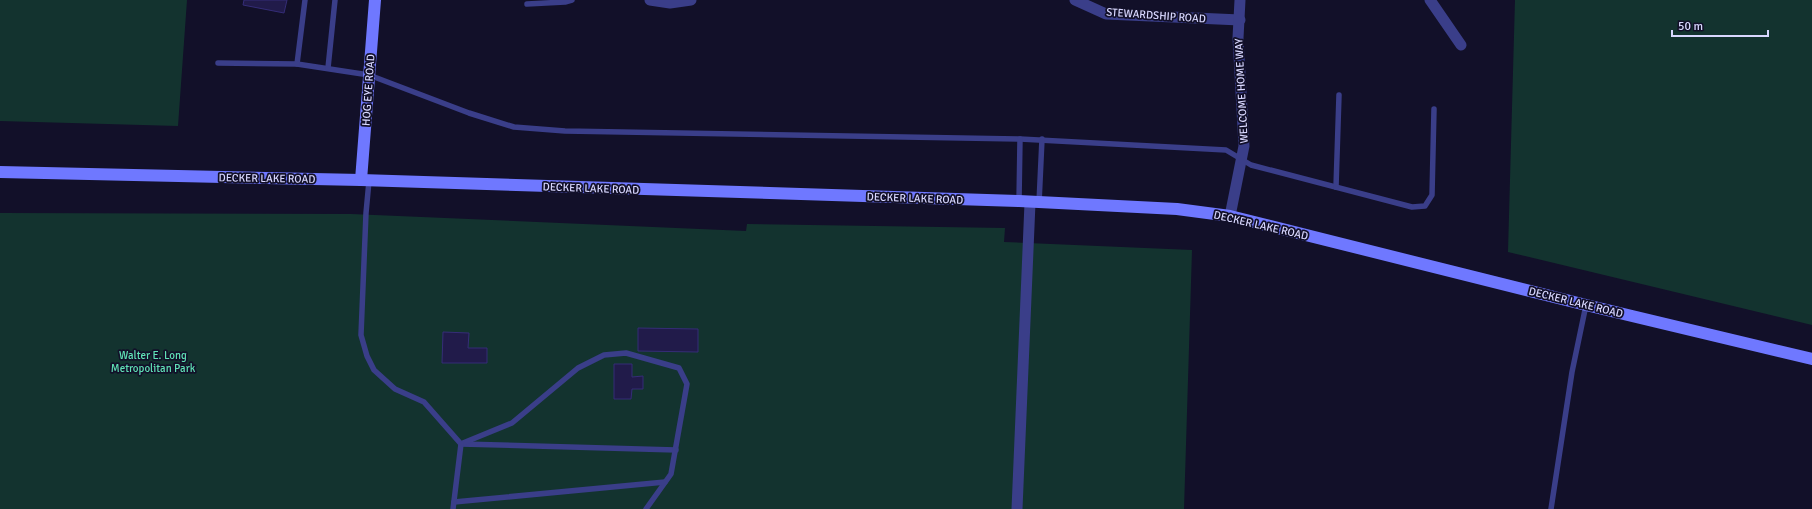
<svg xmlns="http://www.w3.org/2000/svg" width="1812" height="509" font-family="Signika,sans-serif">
	<rect width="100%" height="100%" fill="#121029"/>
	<!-- green -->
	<g fill="#13332f">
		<polygon points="0,0 187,0 178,126 0,121"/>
		<polygon points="1515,0 1812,0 1812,325 1508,252"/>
		<polygon points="0,213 351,214 746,231 747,224 1005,228 1004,242 1192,250 1184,509 0,509"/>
	</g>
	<!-- building -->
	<g fill="#211b4a" stroke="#352d77">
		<polygon points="244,0 287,0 284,13 243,5"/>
		<polygon points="638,328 698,329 698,352 638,351"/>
		<polygon points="443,332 469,333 468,348 487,348 487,363 442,363"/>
		<polygon points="614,364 632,364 632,377 643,376 643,389 632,389 631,399 614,399"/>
	</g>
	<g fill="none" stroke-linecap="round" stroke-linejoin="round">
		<!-- lane -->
		<g stroke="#3a3e89" stroke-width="5.5">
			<polyline points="305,0 297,64 369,75 469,113 514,127 565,131 1020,139 1226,150 1251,165 1412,207 1425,206 1432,195 1434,109"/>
			<polyline points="527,4 565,2 572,0"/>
			<polyline points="218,63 297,64"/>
			<polyline points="328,68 335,0"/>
			<polyline points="369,181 366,213 361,335 367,356 374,370 395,389 424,402 461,444 676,450"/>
			<polyline points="1336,187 1339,95"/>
			<polyline points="1019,201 1020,139"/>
			<polyline points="1039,203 1042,139"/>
			<polyline points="463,443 512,423 578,368 604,355 626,353 679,368 687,384 671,474 646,509"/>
			<polyline points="454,502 665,482"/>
			<polyline points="453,509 461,444"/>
			<polyline points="1551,509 1572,372 1586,305"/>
		</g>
		<!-- street -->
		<g stroke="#3a3e89" stroke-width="11">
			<polyline points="650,0 670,3 691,0"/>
			<polyline points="1075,0 1106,14 1240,20"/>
			<polyline points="1430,0 1461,45"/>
			<polyline points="1230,216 1244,146 1238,38 1240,0"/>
			<polyline points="1017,509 1030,203"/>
		</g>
		<!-- secondary -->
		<g stroke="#6f78ff" stroke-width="12">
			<polyline points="0,172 361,180 1019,201 1177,209 1230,216 1586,305 1812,359"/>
			<polyline points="361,180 375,0"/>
		</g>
	</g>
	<g text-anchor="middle" stroke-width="3.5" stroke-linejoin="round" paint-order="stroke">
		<!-- street labels -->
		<g font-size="11" fill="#d9d8ff" stroke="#121029">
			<text transform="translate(1156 15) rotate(4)" y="4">STEWARDSHIP ROAD</text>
			<text transform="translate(368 90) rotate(-86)" y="4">HOG EYE ROAD</text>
			<text transform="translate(1241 91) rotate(-93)" y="4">WELCOME HOME WAY</text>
			<text transform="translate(267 178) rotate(1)" y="4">DECKER LAKE ROAD</text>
			<text transform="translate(591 188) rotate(2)" y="4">DECKER LAKE ROAD</text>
			<text transform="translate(915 198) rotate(2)" y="4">DECKER LAKE ROAD</text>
			<text transform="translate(1261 225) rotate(13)" y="4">DECKER LAKE ROAD</text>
			<text transform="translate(1576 302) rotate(14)" y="4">DECKER LAKE ROAD</text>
		</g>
		<!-- park labels -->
		<g font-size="11" fill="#60e2b6" stroke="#121029">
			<text x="153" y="359">Walter E. Long<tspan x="153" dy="13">Metropolitan Park</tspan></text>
		</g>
	</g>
	<!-- scale -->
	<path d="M1672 30v6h96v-6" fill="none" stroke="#d9d8ff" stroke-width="2"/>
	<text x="1678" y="30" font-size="12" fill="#d9d8ff" stroke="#121029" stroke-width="3" paint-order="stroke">50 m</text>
</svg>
